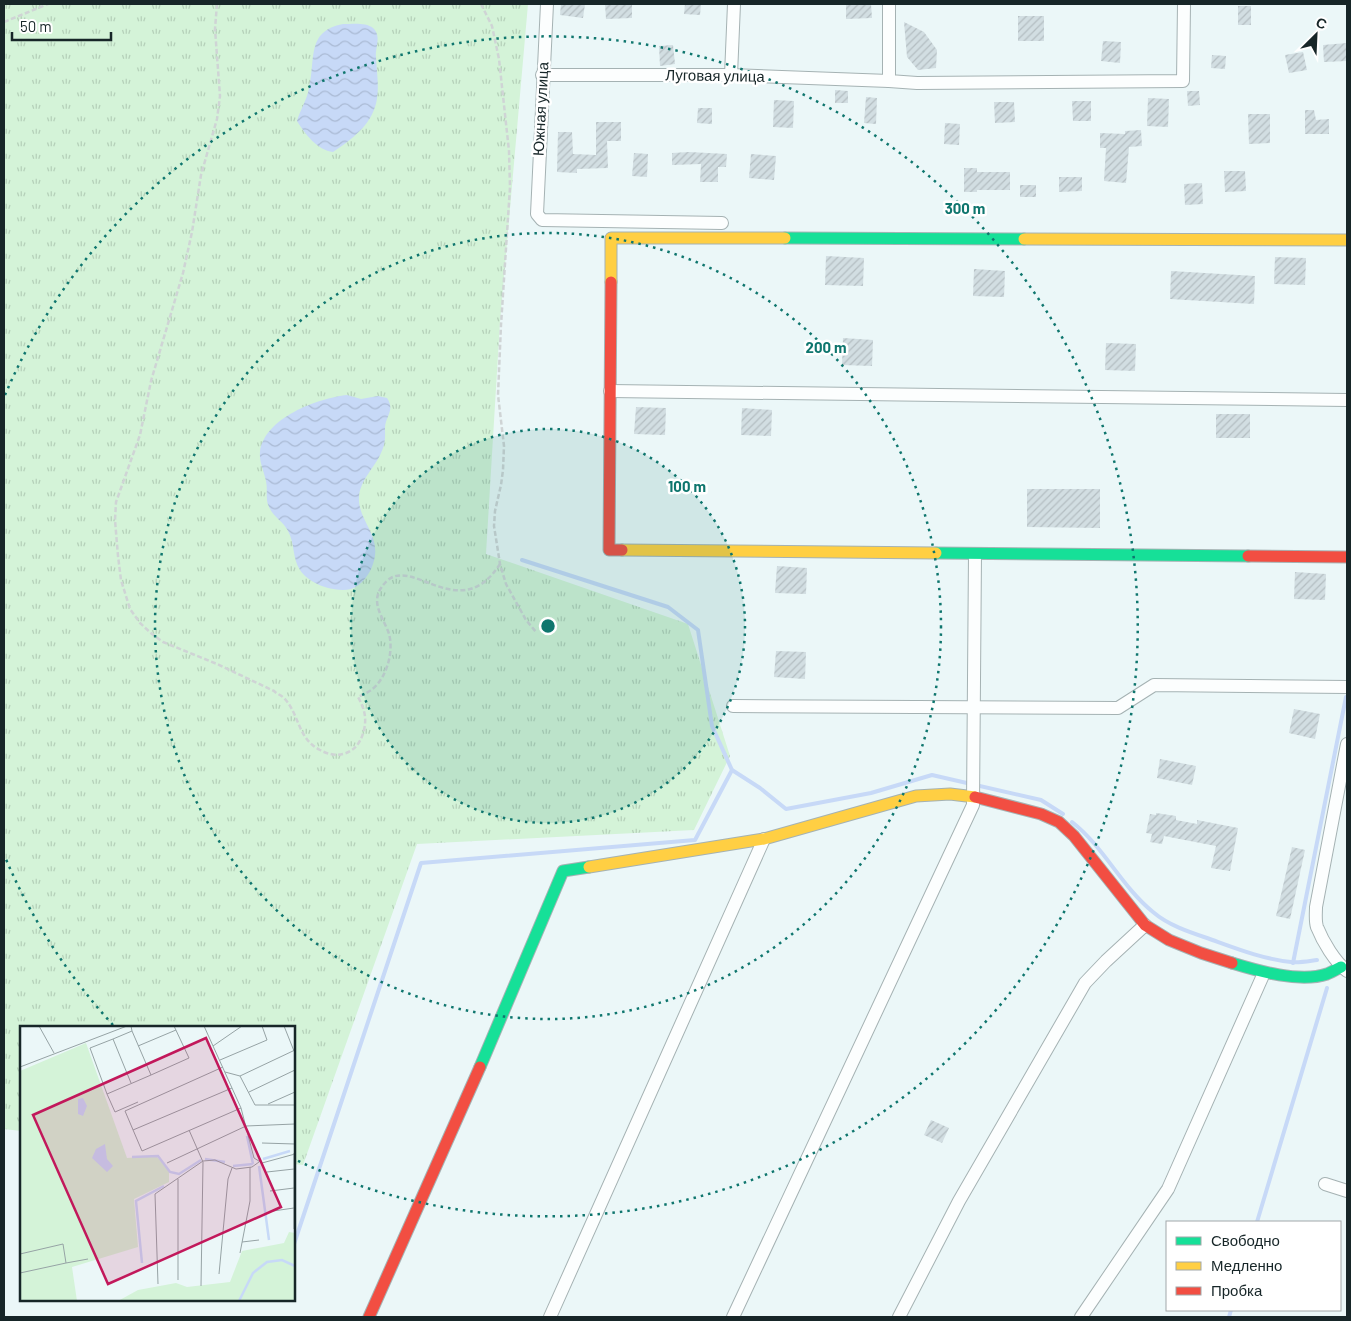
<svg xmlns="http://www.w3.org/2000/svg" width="1351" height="1321" font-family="Barlow,sans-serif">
	<defs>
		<pattern id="grass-tufts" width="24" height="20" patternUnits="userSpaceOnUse" patternTransform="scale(1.25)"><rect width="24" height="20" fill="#d4f3d8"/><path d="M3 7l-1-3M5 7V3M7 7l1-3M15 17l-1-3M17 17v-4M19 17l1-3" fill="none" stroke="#b5d0b9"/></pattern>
		<pattern id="water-waves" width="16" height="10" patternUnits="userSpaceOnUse" patternTransform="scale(1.25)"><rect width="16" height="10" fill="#c7d9f7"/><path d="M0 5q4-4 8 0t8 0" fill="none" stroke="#aabad4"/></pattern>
		<pattern id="building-hatch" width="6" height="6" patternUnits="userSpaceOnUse" patternTransform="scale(1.25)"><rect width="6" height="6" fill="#d2dee2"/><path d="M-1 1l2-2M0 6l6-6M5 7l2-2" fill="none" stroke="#b4bec2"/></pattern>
	</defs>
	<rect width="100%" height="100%" fill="#ebf7f8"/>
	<!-- grass -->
	<polygon fill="url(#grass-tufts)" points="4,4 528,4 500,322 486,554 688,624 730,756 694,830 417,844 303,1165 294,1164 294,1027 21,1027 21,1131 4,1129"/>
	<!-- water -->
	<g fill="url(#water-waves)">
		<path d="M343,24C352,24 366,22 373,28C382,36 375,48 376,57C377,78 382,99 370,118C363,131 345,144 333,152C317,150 305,134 297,121C300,110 307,100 309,88C316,59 306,31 343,24Z"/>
		<path d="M347,395L361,399L378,396L387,398C395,410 386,416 385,427C385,436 386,443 381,453C375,467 361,479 359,496C357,521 383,535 373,564C370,574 361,586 351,589C335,593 309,584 300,570C292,558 295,543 288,531C284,522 273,517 269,507C265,499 268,490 266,481C264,471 259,462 260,452C264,418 318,398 347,395Z"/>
	</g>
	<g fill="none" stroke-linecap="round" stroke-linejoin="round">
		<!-- stream -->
		<g stroke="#c7d9f7" stroke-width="4">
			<polyline points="522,560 668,607 698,630 712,726 732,770 760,788 786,809 871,793 932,775 1041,800 1063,814"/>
			<path d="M1072,822C1104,847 1121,886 1153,912C1168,925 1189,932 1207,938C1235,948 1262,959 1291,962C1299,963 1309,961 1317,960"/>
			<polyline points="1293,963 1346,697"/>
			<polyline points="1257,1222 1327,988"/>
			<polyline points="294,1244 421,863 695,840 732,770"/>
			<polyline points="1229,1317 1231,1310"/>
		</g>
	</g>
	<!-- building -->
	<g fill="url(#building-hatch)">
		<polygon points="561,4 585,4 583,18 560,15"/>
		<polygon points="605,4 632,4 632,18 606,19"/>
		<polygon points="685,4 701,4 700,15 684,14"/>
		<polygon points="846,4 871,4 872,18 846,19"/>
		<rect x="1238" y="6" width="13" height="19"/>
		<rect x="1018" y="16" width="26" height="25"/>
		<polygon points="904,22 924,32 937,50 936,68 918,70 907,57"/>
		<polygon points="1103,41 1121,42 1120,63 1101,61"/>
		<polygon points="1347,43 1347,61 1324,62 1323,45"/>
		<polygon points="673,45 675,64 660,66 659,46"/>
		<polygon points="1303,52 1307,70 1289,73 1285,55"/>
		<polygon points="1212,55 1226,56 1225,69 1211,68"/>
		<polygon points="835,90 848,91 848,103 835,103"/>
		<polygon points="1187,91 1199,91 1200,105 1188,106"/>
		<polygon points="866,97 877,98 876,124 864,123"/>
		<polygon points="1148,98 1169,99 1168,127 1147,126"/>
		<polygon points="774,100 794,101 793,128 773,127"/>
		<polygon points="1072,101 1091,101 1091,121 1073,121"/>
		<polygon points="994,102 1014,102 1015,122 995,123"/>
		<polygon points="698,108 712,108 712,124 697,123"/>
		<polygon points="1305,110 1314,110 1316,120 1329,119 1329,134 1305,134"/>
		<polygon points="1248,114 1270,114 1270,143 1249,144"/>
		<polygon points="596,122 621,122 621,141 607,141 608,168 577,169 577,173 557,172 558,132 572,132 573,154 596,155"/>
		<polygon points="945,123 960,124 959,145 944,144"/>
		<polygon points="1141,130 1142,146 1129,147 1126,183 1104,181 1106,148 1100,148 1100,133 1125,134 1125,131"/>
		<polygon points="689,152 727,154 726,167 718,167 718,182 700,182 701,164 672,165 672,153"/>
		<polygon points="634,153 648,154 647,177 632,176"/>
		<polygon points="751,154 776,156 774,180 749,178"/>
		<polygon points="964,168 977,168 977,172 1010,172 1010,190 977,190 977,192 964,192"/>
		<polygon points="1224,171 1245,171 1246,191 1225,192"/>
		<polygon points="1059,177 1082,177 1082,191 1059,192"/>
		<polygon points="1202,183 1203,204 1185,205 1184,184"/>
		<rect x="1020" y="185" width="16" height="12"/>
		<polygon points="826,256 864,258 863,286 825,285"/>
		<polygon points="1275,257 1306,258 1305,285 1274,284"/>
		<polygon points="974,269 1005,271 1004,297 973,296"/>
		<polygon points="1171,271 1255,276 1254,304 1170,299"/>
		<polygon points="843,338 873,340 872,366 842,365"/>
		<polygon points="1106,343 1136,344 1135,371 1105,370"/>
		<polygon points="636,407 666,408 665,435 634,434"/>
		<polygon points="742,408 772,410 771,436 741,435"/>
		<rect x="1216" y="414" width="34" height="24"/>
		<polygon points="1027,489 1100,489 1100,528 1027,527"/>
		<polygon points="777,566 807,568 806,594 775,593"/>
		<polygon points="1295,572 1326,574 1325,600 1294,599"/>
		<polygon points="776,651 806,652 805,679 774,677"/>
		<polygon points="1294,709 1320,714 1315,739 1289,733"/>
		<polygon points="1160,759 1196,766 1192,785 1157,778"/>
		<polygon points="1156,813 1176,816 1176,820 1197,824 1197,820 1238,828 1230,871 1211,868 1216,846 1164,836 1162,844 1150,842 1152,834 1146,833 1150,814 1156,815"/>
		<polygon points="1292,847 1305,850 1290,919 1276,916"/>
		<polygon points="931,1120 949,1128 942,1143 924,1135"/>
	</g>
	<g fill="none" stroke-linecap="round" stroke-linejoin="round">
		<defs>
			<g id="street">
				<polyline points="547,4 537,214 542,220 722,223"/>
				<polyline points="889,4 889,81 917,83 1183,81 1184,4"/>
				<polyline points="542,75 731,75 889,81"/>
				<polyline points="731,75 734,4"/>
				<polyline points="610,391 1347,400"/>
				<polyline points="733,706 1118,708 1154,685 1347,687"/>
				<path d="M1347,971C1335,962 1323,942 1317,927C1315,921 1316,913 1316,907L1347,744"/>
				<polyline points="1325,1184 1347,1191"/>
				<polyline points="550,1317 764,839"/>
				<polyline points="733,1317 973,805 975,554"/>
				<polyline points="899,1317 959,1201 1085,983 1106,961 1145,925"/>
				<polyline points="1081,1317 1168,1189 1264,973"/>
			</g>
			<g id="fast">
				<polyline points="785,238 1024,239"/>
				<polyline points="936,553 1248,556"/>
				<path d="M1232,963C1258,971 1300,983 1327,974C1332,972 1337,969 1341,967"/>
				<polyline points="480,1067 563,871 589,867"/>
			</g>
			<g id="slow">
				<polyline points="1024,239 1347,240"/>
				<polyline points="611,282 611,238 785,238"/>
				<polyline points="622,550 936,553"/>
				<polyline points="589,867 764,839 916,796 950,794 975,797"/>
			</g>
			<g id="jam">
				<polyline points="611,282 609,550 622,550"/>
				<polyline points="1248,556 1347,557"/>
				<polyline points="975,797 1041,814 1059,822 1074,836 1145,925 1169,940 1201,953 1232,963"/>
				<polyline points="369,1317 480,1067"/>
			</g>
		</defs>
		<!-- street casing -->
		<use href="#street" stroke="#a5b2b3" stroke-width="14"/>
		<!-- fast casing -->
		<use href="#fast" stroke="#a5b2b3" stroke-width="13"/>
		<!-- slow casing -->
		<use href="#slow" stroke="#a5b2b3" stroke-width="13"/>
		<!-- jam casing -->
		<use href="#jam" stroke="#a5b2b3" stroke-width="13"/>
		<!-- path -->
		<g stroke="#cfd4d5" stroke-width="2.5" stroke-dasharray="5 2.5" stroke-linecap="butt">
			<path d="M217,4L215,29L220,96L217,119L201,175L192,232L183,273L151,381L140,435L116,502L115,520L118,556L121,580L130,609L140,623L152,634L163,642L217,664L274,691C277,694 281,695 284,698C300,715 297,738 320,750C327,754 336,756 343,754C355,751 361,742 364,730C367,717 364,708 358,697C362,695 367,693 371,690C387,679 395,649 388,631C380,612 368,598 388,580C414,558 461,625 500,564"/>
			<polyline points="481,4 492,26 499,59 509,151 510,187 501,325 498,395 504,446 503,470 501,485 495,511 494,526 500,564 506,584 526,620 536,632"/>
			<polyline points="4,22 48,4"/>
		</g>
		<!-- street -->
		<use href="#street" stroke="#fcfefe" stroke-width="12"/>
		<!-- fast -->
		<use href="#fast" stroke="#16e098" stroke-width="11"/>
		<!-- slow -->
		<use href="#slow" stroke="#ffcf43" stroke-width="11"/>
		<!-- jam -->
		<use href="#jam" stroke="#f24e42" stroke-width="11"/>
	</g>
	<!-- distance rings -->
	<circle cx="548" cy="626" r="197" fill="#0f766e" fill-opacity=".12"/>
	<g fill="none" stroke="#0f766e" stroke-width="2.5" stroke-dasharray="2.5 5">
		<circle cx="548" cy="626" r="197"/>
		<circle cx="548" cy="626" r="393"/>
		<path d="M113 1025A590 590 0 0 1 5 857M5 395A590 590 0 1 1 294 1159"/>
	</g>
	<g text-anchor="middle" stroke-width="5" stroke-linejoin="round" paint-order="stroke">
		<!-- street labels -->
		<g font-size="15" fill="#172628" stroke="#fff">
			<text transform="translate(715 76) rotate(1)" y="5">Луговая улица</text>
			<text transform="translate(541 109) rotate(-87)" y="5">Южная улица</text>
		</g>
	</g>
	<!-- overview -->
	<g transform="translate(20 1026)">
		<rect width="275" height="275" fill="#ebf7f8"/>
		<path d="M66,17L107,132L136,130L149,144V156L114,173L118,221L52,241L57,275H0V45Z" fill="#d4f3d8"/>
		<path d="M269,206L275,207V275H98L118,264L156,257L167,261L210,256L222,225L264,217Z" fill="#d4f3d8"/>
		<path d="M58,73L63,72L67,80L63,90L58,88ZM85,118L87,133L93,140L87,146L72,132L76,123Z" fill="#c7d9f7"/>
		<path fill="none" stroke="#c7d9f7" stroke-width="2.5" d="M227,110L233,138M112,131L138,130L150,146L159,148L181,134M185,133L205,136M243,133L270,125M213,140L233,138M239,140L249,214M122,237L116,175L144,160M219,275L233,247L247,236L262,234L275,240"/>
		<path fill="none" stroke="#96a3a5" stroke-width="1" d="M19,0L34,27M184,0L221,82L234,132L242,137L275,128M264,0L274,25M112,5L131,49L169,32L154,0M93,13L70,22L87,68L95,86L118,76M118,20L156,4M193,20L222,0M200,34L247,14L242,0M0,41L107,0M203,41L105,85L122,125L221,82M205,46L220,50L235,79H275M220,50L275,24M111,57L93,13L112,5L111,0M229,66L275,44M87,68L131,49M248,78L275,66M113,104L212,62M169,104L183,136L181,260M242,117L275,118M147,137L226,100L275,98M247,146L274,143M250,165L274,162M253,185L274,182M274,203V127M222,216L239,214M220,227L230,175V141M0,228L43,218L46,237L68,233M0,247L46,237M199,248L208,153L212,142M158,254V153M138,258L135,168L183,135L195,134L216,143L232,141L239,136"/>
		<path fill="#c2185b" fill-opacity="0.15" stroke="#c2185b" stroke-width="2.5" d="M186,12L261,181L88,258L13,89Z"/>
		<rect width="275" height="275" fill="none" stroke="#172628" stroke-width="2.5"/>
	</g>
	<circle cx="548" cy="626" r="8" fill="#0f766e" stroke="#fff" stroke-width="2.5"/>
	<g font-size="15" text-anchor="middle" font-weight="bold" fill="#0f766e" stroke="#fff" stroke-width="5" stroke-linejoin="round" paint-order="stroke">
		<text x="965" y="214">300 m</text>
		<text x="826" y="353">200 m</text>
		<text x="687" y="492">100 m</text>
	</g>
	<!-- border -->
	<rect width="1351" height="1321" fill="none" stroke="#172628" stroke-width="10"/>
	<!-- legend -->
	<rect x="1166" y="1221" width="175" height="90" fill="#ffffff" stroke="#a2a8a9"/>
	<rect x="1176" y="1237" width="25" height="8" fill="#16e098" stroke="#a2a8a9"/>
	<text x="1211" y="1246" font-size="15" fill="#172628">Свободно</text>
	<rect x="1176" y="1262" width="25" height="8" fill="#ffcf43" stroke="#a2a8a9"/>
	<text x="1211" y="1271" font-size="15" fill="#172628">Медленно</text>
	<rect x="1176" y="1287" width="25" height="8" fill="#f24e42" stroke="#a2a8a9"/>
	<text x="1211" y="1296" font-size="15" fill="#172628">Пробка</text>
	<!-- north arrow -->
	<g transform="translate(1316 35) rotate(24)" stroke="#ffffff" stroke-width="4" paint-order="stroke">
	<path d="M0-4L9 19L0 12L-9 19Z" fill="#172628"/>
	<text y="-8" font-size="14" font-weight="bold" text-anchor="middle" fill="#172628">С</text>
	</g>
	<!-- scale -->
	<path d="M12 32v8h99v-8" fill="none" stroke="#172628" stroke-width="2.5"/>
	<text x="20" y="32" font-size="15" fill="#172628" stroke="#ffffff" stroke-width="4" paint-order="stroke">50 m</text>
</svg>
